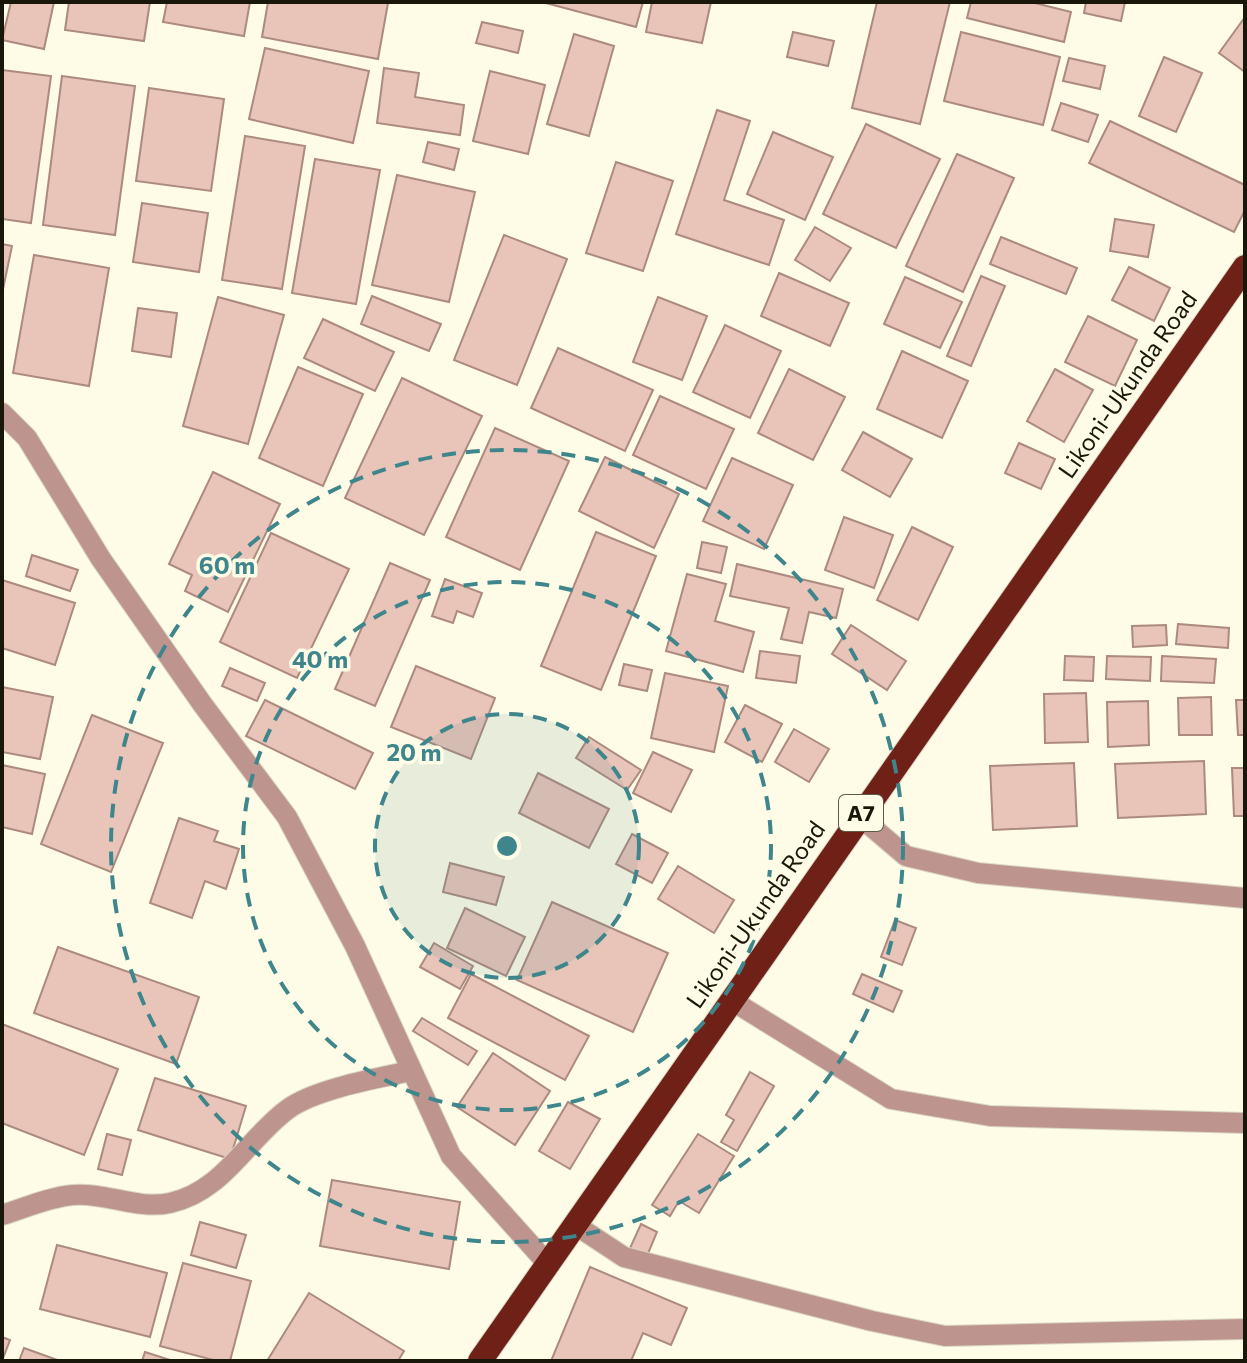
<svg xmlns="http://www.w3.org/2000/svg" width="1247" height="1363" font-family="Commissioner,sans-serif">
	<rect width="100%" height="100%" fill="#fefbe6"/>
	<!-- building -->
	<g fill="#e9c4b8" stroke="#ad8a7f" stroke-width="2">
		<polygon points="11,2 54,2 44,49 2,40"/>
		<polygon points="69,2 150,2 144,41 65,30"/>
		<polygon points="167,2 250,2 244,36 163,22"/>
		<polygon points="268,2 388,3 378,59 262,37"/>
		<polygon points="542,2 643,2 636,27"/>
		<polygon points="652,2 711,2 702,43 646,32"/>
		<polygon points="877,2 950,2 920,124 852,108"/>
		<polygon points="971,2 1031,2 1071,12 1064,42 967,18"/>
		<polygon points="1086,2 1125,2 1121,21 1084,13"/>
		<polygon points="1245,17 1245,72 1219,53"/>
		<polygon points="482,22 523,31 518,53 476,43"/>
		<polygon points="793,32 834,41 828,66 787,57"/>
		<polygon points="961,32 1060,57 1043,125 944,101"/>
		<polygon points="574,34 614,46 589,136 547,124"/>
		<polygon points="265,48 369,71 353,143 249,119"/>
		<polygon points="1164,57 1202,73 1176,132 1139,116"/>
		<polygon points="1069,58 1105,66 1100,89 1063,81"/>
		<polygon points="384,68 419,73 415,97 464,105 460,135 377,123"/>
		<polygon points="2,70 51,76 31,223 2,219"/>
		<polygon points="490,71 545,85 528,154 473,141"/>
		<polygon points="62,76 135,86 115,235 43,225"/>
		<polygon points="149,88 224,99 211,191 136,181"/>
		<polygon points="1061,103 1098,115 1088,142 1052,130"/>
		<polygon points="717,110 750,121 724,200 784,220 769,265 676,234"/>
		<polygon points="1110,121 1245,185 1245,210 1234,232 1089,163"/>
		<polygon points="866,124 940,159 896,248 823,214"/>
		<polygon points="773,132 833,157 805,220 747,194"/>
		<polygon points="245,136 305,146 282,289 222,280"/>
		<polygon points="428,142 459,149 454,170 423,162"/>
		<polygon points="957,154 1014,178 963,292 906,266"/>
		<polygon points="315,159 380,170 356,304 292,293"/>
		<polygon points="616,162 673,181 643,271 586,253"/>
		<polygon points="397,175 475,192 449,302 372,285"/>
		<polygon points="142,203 208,213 199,272 133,262"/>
		<polygon points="1115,219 1154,225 1148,257 1110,251"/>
		<polygon points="815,227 851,248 830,281 795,260"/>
		<polygon points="504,235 567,259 517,385 454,360"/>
		<polygon points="1001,237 1077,268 1066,294 990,264"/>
		<polygon points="2,244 12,246 2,294"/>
		<polygon points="34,255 109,268 89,386 13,373"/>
		<polygon points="1129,267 1170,288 1154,321 1112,300"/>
		<polygon points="779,273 849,303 830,346 761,316"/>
		<polygon points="981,276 1005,286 971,366 947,356"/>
		<polygon points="905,277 962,302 940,348 884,324"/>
		<polygon points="372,296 441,324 429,351 361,324"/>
		<polygon points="218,297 284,315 248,444 183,426"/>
		<polygon points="658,297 707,316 682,380 633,362"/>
		<polygon points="138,308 177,313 171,357 132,351"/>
		<polygon points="1088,316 1137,340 1115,386 1065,362"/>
		<polygon points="323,319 394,352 375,391 304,358"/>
		<polygon points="725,325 781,351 750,418 693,392"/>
		<polygon points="558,348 653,390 625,451 531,408"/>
		<polygon points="902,351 968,381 942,438 877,409"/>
		<polygon points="298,367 363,394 323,486 259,458"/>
		<polygon points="789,369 845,397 813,460 758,433"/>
		<polygon points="1055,369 1093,390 1064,442 1027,421"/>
		<polygon points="402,378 482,416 424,535 345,498"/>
		<polygon points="660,396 734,429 706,489 633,455"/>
		<polygon points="495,428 569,461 520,570 446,537"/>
		<polygon points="863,432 912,459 890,497 842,470"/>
		<polygon points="1019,443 1055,459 1041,489 1005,473"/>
		<polygon points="605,457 679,494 654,548 579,511"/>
		<polygon points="732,458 793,485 764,549 703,521"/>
		<polygon points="213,472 280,504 228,612 185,591 192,575 169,564"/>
		<polygon points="844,517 893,535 874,588 825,570"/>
		<polygon points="912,527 953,547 918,620 877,600"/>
		<polygon points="596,532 656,556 601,690 541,666"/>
		<polygon points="271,533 349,569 297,678 220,642"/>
		<polygon points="702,542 727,547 721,573 697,568"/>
		<polygon points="32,555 78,570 70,591 26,576"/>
		<polygon points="390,563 430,580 375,706 335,689"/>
		<polygon points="737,564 843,589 836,618 809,612 802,643 781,639 789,608 730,596"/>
		<polygon points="687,574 726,584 715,621 754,632 743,672 666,651"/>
		<polygon points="445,579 482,593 473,617 457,611 453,623 432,616"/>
		<polygon points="2,580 75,603 55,665 2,648"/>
		<polygon points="1178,624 1229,628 1228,648 1176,644"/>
		<polygon points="851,625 906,661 887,690 832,654"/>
		<polygon points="1166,625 1167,645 1133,647 1132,626"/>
		<polygon points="760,651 800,656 796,683 756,678"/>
		<polygon points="1065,656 1094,657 1093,681 1064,680"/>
		<polygon points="1107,656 1151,657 1150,681 1106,679"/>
		<polygon points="1162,656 1216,659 1214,683 1161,681"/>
		<polygon points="624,664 652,670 647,691 619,685"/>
		<polygon points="416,666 495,698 471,759 391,727"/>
		<polygon points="230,668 265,683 257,701 222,686"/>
		<polygon points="665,673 728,686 714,752 651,738"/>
		<polygon points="2,687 53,697 40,759 2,752"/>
		<polygon points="1086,693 1088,742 1045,743 1044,694"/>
		<polygon points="1211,697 1212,735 1179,735 1178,698"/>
		<polygon points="265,700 373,753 355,789 246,736"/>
		<polygon points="1236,700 1245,700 1245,735 1238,735"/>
		<polygon points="1148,701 1149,745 1108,747 1107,702"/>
		<polygon points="745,705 782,724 762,762 725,742"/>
		<polygon points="92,715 163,743 111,872 41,844"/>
		<polygon points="794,729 829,749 809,782 775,762"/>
		<polygon points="589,737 641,770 627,790 576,758"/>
		<polygon points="653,752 692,770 671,812 633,793"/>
		<polygon points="1204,761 1206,814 1118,818 1115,764"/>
		<polygon points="1074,763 1077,826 993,830 990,766"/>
		<polygon points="2,765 45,774 32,834 2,827"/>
		<polygon points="1232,768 1245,768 1245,816 1234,816"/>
		<polygon points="538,773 609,809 589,848 519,813"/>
		<polygon points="179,818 218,831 214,841 239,849 226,889 205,881 192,918 150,903"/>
		<polygon points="632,834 668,853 652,883 616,864"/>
		<polygon points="450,863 504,877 496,905 443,892"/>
		<polygon points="678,866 734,900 714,933 658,899"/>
		<polygon points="552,902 668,953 633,1032 517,980"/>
		<polygon points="465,908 525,937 506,976 447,948"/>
		<polygon points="895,920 916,928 902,965 881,957"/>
		<polygon points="434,943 473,966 460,989 420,967"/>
		<polygon points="58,947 199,997 176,1064 34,1013"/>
		<polygon points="471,974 589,1036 565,1080 448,1018"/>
		<polygon points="862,974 902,991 893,1012 853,994"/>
		<polygon points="422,1018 477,1051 468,1065 413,1031"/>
		<polygon points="2,1024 118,1069 84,1155 2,1123"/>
		<polygon points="493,1053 550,1091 515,1145 457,1107"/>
		<polygon points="750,1072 774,1086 737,1151 721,1142 734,1120 726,1115"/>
		<polygon points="155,1078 246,1106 230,1159 138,1130"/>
		<polygon points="568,1102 600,1119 570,1169 539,1151"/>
		<polygon points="107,1134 131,1140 122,1175 98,1169"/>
		<polygon points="698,1134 734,1156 699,1213 679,1201 670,1216 652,1205"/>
		<polygon points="332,1180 460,1202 449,1269 320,1246"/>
		<polygon points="200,1222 246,1235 236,1268 191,1255"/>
		<polygon points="641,1224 657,1232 647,1256 630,1248"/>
		<polygon points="57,1245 167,1273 150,1337 40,1309"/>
		<polygon points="183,1263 251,1281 230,1361 217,1361 160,1346"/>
		<polygon points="590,1267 687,1308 671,1345 643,1333 631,1361 551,1361"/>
		<polygon points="309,1293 404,1351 398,1361 267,1361"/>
		<polygon points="2,1337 10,1340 2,1361"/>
		<polygon points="24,1348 60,1361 19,1361"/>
		<polygon points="145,1352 173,1361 142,1361"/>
	</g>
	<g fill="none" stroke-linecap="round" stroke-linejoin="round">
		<defs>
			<g id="minor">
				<polyline points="2,413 27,438 101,559 203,705 287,817 355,946 451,1156 547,1263"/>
				<polyline points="859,816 906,856 978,873 1245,898"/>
				<polyline points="731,1000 891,1099 990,1116 1245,1123"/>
				<path d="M2,1215C25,1208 49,1197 73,1195C105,1192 138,1210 170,1203C224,1191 247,1139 288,1109C315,1089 378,1078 411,1071"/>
				<polyline points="574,1224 624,1257 872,1321 945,1336 1245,1329"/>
			</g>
			<polyline id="highway" points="480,1361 1245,267"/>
		</defs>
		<!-- minor casing -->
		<use href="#minor" stroke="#d9d6c3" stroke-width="22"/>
		<!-- highway casing -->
		<use href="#highway" stroke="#d9d6c3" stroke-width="26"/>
		<!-- minor -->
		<use href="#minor" stroke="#be958e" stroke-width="20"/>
		<!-- highway -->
		<use href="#highway" stroke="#6f2117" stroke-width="24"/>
	</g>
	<!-- distance rings -->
	<circle cx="507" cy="846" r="132" fill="#3e868c" fill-opacity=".12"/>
	<g fill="none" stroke="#3e868c" stroke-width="4" stroke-dasharray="14 10">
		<circle cx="507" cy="846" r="132"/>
		<circle cx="507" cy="846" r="264"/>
		<circle cx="507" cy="846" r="396"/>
	</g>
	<g text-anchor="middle" stroke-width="7" stroke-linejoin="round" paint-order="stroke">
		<!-- shield labels -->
		<rect fill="#fefbe6" stroke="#5e5b4c" stroke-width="2" x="839" y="795" width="44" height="36" rx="6"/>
		<g font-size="22" font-weight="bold" fill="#19160a">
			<text x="861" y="821">A7</text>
		</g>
		<!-- street labels -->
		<g font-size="24" fill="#19160a" stroke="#fefbe6">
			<text transform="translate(1128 385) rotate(-55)" y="8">Likoni-Ukunda Road</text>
			<text transform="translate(756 915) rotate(-55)" y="8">Likoni-Ukunda Road</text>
		</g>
	</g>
	<circle cx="507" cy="846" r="12" fill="#3e868c" stroke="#fefbe6" stroke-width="4"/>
	<g font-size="24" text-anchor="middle" font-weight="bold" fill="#3e868c" stroke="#fefbe6" stroke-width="7" stroke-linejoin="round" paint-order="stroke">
		<text x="227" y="574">60 m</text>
		<text x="320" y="668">40 m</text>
		<text x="414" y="761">20 m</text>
	</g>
	<!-- border -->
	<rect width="1247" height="1363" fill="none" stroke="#19160a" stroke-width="8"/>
</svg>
